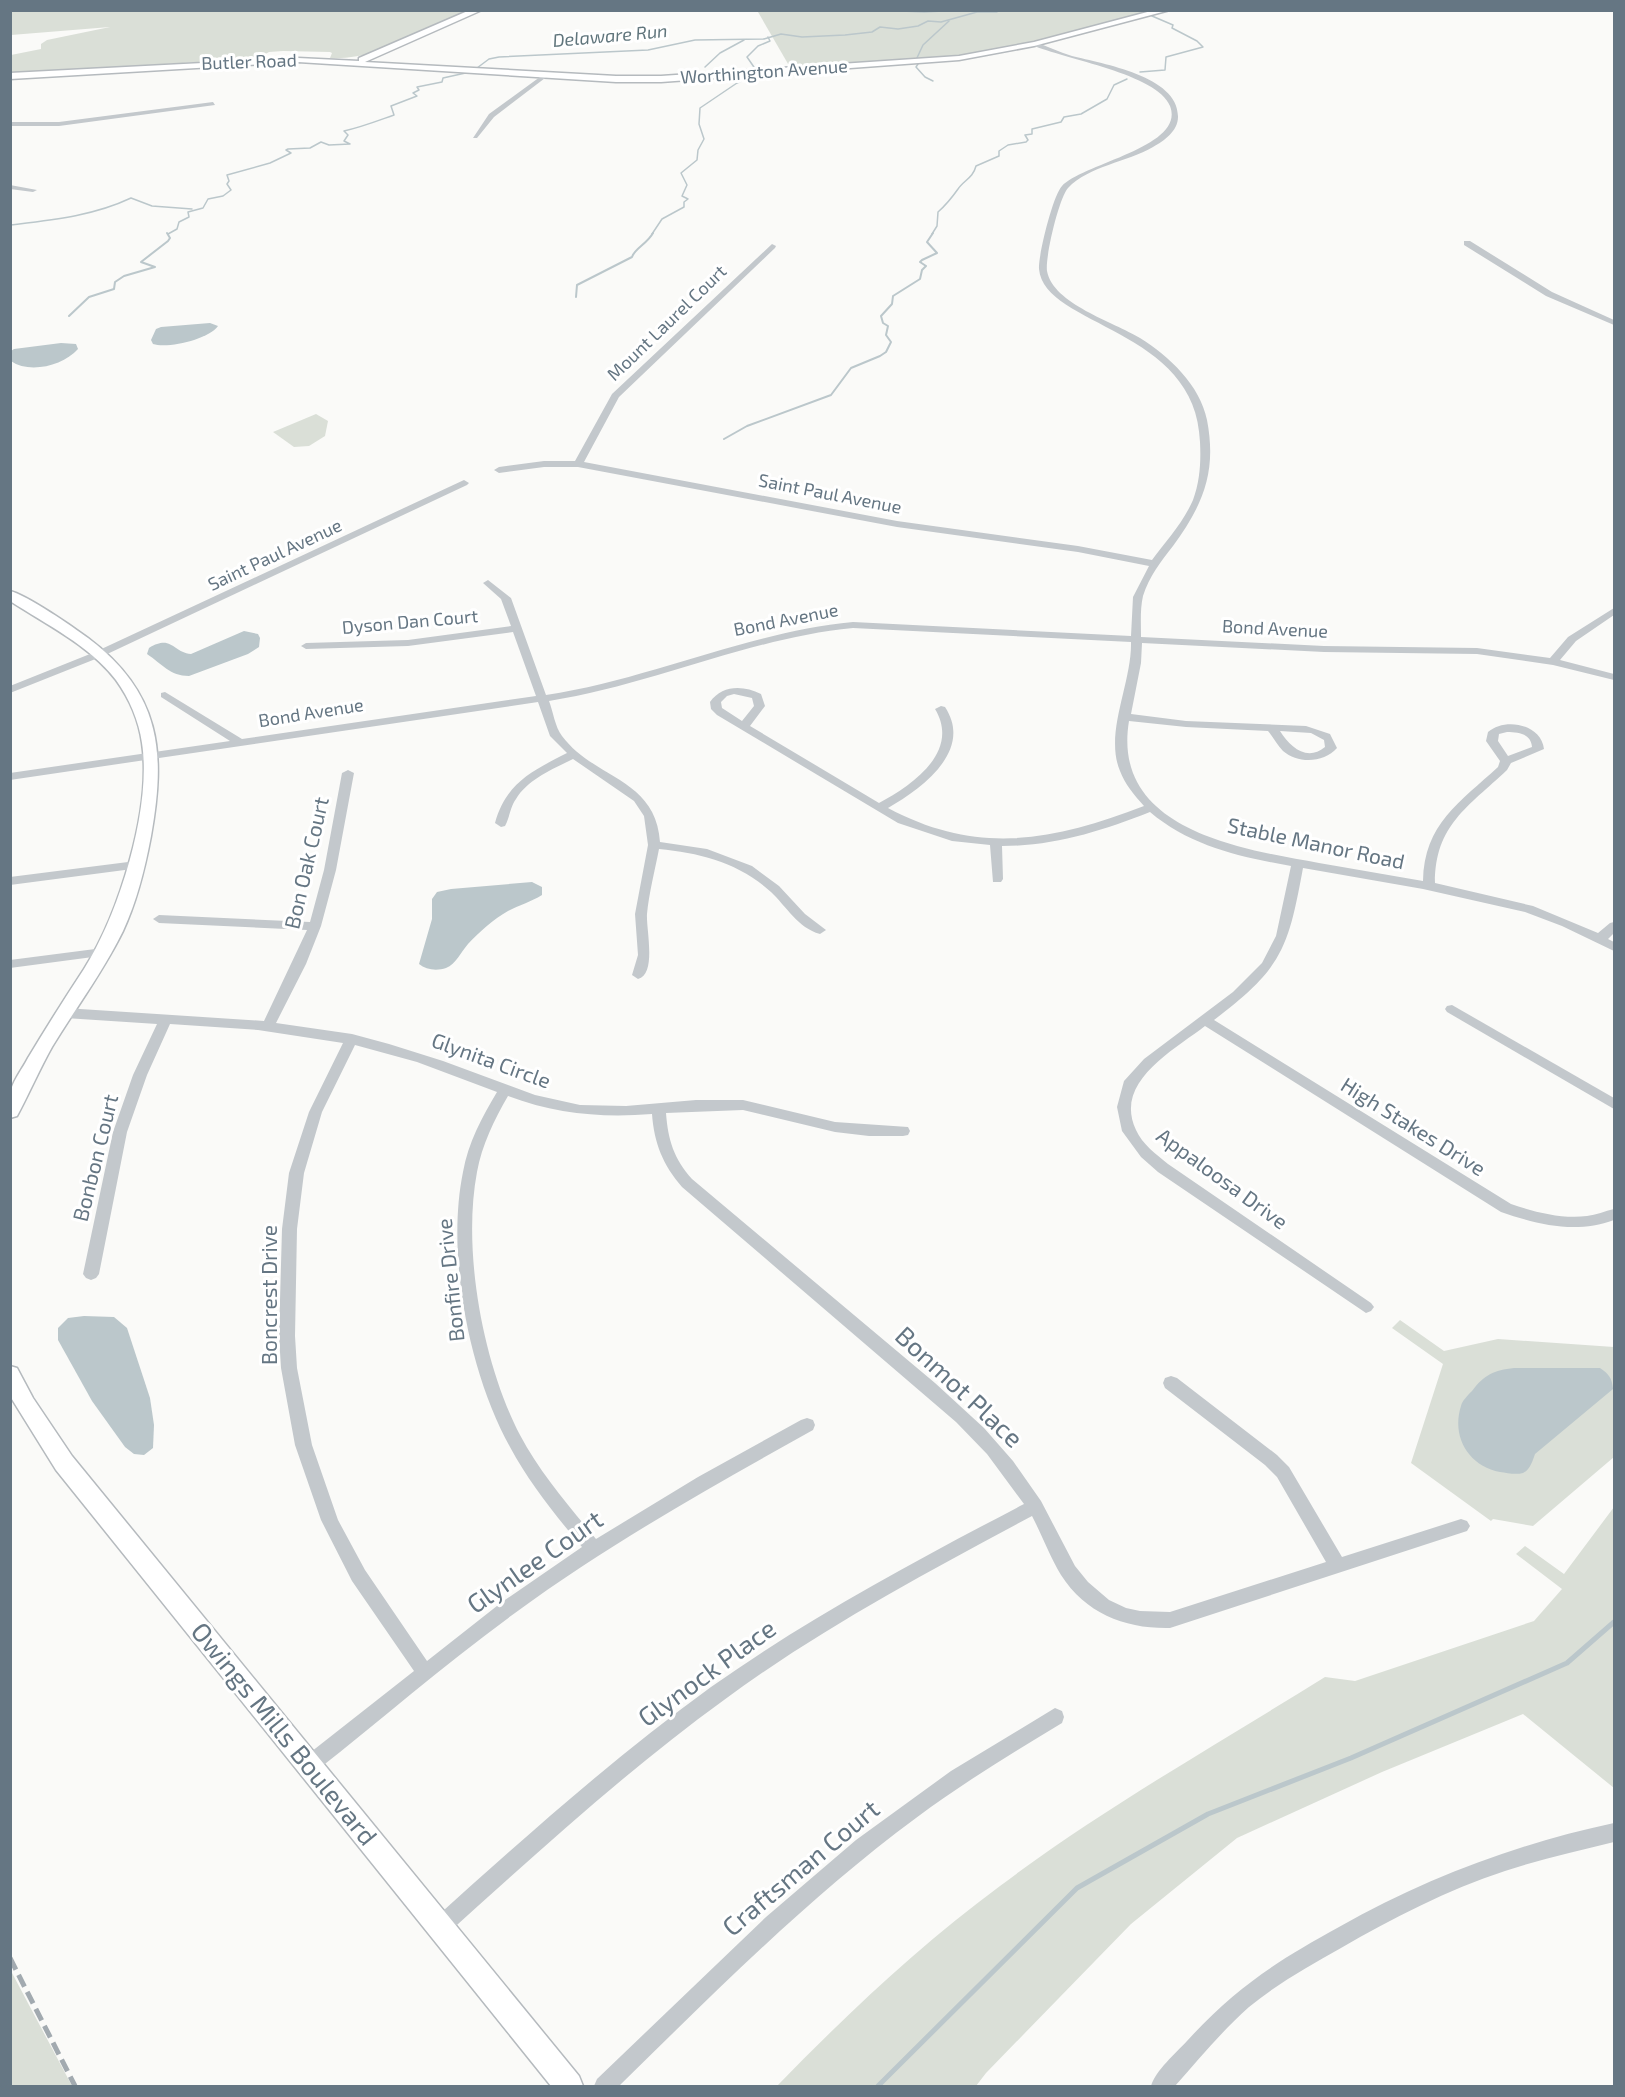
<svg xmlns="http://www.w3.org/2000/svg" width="1625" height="2097" font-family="'Exo 2',sans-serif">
	<rect width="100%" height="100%" fill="#fafaf8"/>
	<!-- green -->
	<g fill="#dadfd7">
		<polygon points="761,10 1162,11 1024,45 955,57 791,69 758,12"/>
		<path d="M11,11H472L374,53C359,56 345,59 330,58L332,53L330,52L283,51L269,52L258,58L11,74V55L41,49V44L47,40L110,27L11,35Z"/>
		<polygon points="316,414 328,421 325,436 309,446 294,447 273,432"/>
		<polygon points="1400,1320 1444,1351 1498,1339 1614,1347 1614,1457 1533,1526 1493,1519 1491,1521 1411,1463 1443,1364 1392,1328"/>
		<path d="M1614,1507V1788L1523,1714L1382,1772L1237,1838L1131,1924L986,2073L976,2086H777C846,2015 919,1946 1000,1886C1102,1809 1216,1745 1325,1677L1355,1681L1534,1621L1562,1589L1516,1554L1525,1546L1564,1574Z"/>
		<polygon points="11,1971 72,2086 11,2086"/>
	</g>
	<!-- water -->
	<g fill="#bbc7cb">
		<path d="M210,323L218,326C209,339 168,349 153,344L151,340L156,329L161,327Z"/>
		<path d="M61,343L76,344L78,349C63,366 29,374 11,361V351L14,349Z"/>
		<path d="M244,631L258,634L260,638L259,647L248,654L189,676C170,676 162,664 147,654L149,648C172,634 173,653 191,654Z"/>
		<path d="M532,882L542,887V895C531,902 519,905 508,911C494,919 479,932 468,944C461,952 456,964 446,968C437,971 426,970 419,964L432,919V899L437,892L451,889Z"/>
		<polygon points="84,1316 114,1317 127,1328 150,1398 154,1425 153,1448 144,1455 134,1454 125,1447 92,1401 58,1340 58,1328 68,1318"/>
		<path d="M1514,1368H1600C1609,1374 1612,1378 1613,1389L1535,1454C1533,1460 1530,1470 1523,1473C1516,1475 1507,1473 1500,1472C1469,1466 1451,1437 1461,1406C1462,1401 1468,1395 1472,1391C1484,1375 1494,1370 1514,1368Z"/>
	</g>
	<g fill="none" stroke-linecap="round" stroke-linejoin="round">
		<!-- stream-far2 -->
		<g stroke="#bbc7cb" stroke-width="1.5">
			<polyline points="878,10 924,12 962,10"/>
			<polyline points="916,60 923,45 949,21"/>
			<polyline points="918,64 916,67 925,77 933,81"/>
			<polyline points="705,67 720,53 744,40"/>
			<polyline points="477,68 489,59 499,57 648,50 695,40 764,39 781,34 802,37 845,35 872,32 880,27 898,29 918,26 928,21 941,22 977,12 997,12 996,10"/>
			<polyline points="756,70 747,57 758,46 770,41 768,37"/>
			<polyline points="1140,72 1165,70 1166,57 1203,47 1197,41 1172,28 1173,25 1152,16"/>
			<path d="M10,225C52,220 93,216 131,198L152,206L192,209"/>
			<path d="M168,234L177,229L179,222L189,217L188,212L203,208L208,199L223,196L231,190L227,184L229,181L227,175L270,163L291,153L286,150L288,149L310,148L321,142L329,145L350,144L344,141L348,135L344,131C362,127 377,121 394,115L391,106L417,96L413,93L419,90L417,87L442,82L443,78L470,72"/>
			<polyline points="652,234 662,219 684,207 684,202 688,199 682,196 687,185 681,173 697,160 698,150 704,139 699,124 700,108 737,83 755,75"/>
			<path d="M932,234L937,226L938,212C947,204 951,199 958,189C964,180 973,178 976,166L999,156V151L1008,145L1026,142L1028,140L1025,135L1032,134V129L1061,122L1064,117L1081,114L1107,99L1114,85L1127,79"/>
		</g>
		<!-- stream-far1 -->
		<g stroke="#bbc7cb" stroke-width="2">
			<path d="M576,297L577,285L632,257C635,248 647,244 653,233"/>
			<polyline points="69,316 89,297 114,289 115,282 124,276 155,267 141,262 168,241 170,238 167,233"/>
			<polyline points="724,439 747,426 831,395 851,368 880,356 886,352 891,342 886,335 888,326 883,323 881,316 892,304 893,296 920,279 922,270 926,266 920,262 922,260 937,253 927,242 933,233"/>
		</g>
		<!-- stream -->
		<polyline stroke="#bbc7cb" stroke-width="5" points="878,2086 1077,1888 1208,1814 1351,1758 1567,1663 1614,1622"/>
		<defs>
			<g id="major">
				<polygon points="470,10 482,10 365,62 616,76 661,76 959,56 1034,42 1155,10 1170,10 1034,46 959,60 661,82 616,82 298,62 10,79 10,73 298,58 359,61 359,58"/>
				<path d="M10,591C27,595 73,627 88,638C161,693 166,752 151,836C145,868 137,901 123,931C103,972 75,1009 52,1047C39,1070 29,1094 17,1116L10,1118C10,1109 9,1098 11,1090C14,1079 23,1068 28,1058C46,1028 65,998 84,969C119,914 152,808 142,743C139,721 129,698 116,680C89,645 47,625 10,601Z"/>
				<polygon points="10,1366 17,1368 33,1398 72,1456 579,2076 583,2086 551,2086 56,1470 10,1396"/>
			</g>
		</defs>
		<!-- major casing -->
		<use href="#major" stroke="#b5babe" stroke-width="3"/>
		<!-- minor -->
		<g fill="#c3c8cc" fill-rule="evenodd">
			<path d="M1034,42C1047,46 1059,52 1072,56C1103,64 1179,76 1178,117C1178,131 1164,141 1153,147C1127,162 1089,166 1068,188C1059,198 1045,257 1047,271C1053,304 1114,322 1140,338C1169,356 1200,385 1207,420C1217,472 1203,505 1173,546C1161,561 1149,577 1143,596C1140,609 1141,623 1141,637L1324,646L1477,648L1550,658L1568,637L1614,608V615L1576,641L1560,660L1614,674V680L1553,665L1477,654L1324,652L1142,643L1141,663L1131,714L1186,721L1306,726L1330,734L1337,748C1324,763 1298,764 1283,751C1277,745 1273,737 1268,731L1186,727L1129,721C1111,830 1241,849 1319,863C1354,869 1388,875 1423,881C1424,824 1460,802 1498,767L1500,761L1486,741L1488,732C1505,717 1541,724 1544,749L1511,763L1507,770C1468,807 1435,825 1435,883L1533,906L1598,933L1610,923L1614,922V933L1608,939L1614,942V951L1562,926L1525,912L1423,889L1303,868C1288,950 1282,968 1214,1020L1511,1204C1535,1212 1561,1219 1587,1216C1596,1215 1605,1211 1614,1209V1220C1576,1234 1539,1225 1501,1212L1205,1026C1174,1050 1113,1082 1136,1130C1142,1144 1157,1155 1168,1164L1371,1303L1374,1307L1371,1311L1366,1313L1158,1172L1141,1157L1122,1131L1117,1107L1124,1081L1144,1059L1233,992L1262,963L1276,936L1291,866C1240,857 1190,846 1150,812C1102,831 1054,846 1002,846L1003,879L1001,882H993L990,845L952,841L898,823L717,715L711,709L710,702C722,685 743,685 761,694L765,706L750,726L879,803C911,786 961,752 935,709L941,706L945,707C974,751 921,789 888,808C978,856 1053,841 1144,806C1134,795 1125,784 1120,771C1104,733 1132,683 1131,642L853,628C749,638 652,685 549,701C553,711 555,727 562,736C594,779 656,778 660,842L707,849L752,866L779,886L805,914L826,930L820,934C798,928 786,906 771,892C739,863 701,853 659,849C655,870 649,893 647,914C646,929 657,974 638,979L632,975L638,955L635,914L648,845L644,816L634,801L573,759C553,769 528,779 516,799C510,807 510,817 505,826L501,827L495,823C506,783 532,771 567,753L550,736L538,702L10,780V773L230,741L161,697V693L165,692L242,739L536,696L513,632L408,646L306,649L301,646L306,643L408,640L511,626L501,599L483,583L488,580L511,598L546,695C651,679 748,632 853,622L1131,636L1133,597L1149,566L1078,552L897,527L578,467H544L499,473L494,470L499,467L544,461H575L612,394L772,244L776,246L775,248L619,397L584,462L897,521L1078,546L1152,560C1166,541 1183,523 1193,500C1200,481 1201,462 1200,442C1197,328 1044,327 1039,269C1038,256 1053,195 1062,186C1083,163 1186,147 1170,106C1158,74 1064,59 1032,45ZM734,694L752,698L754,706L742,721L722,708L721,702L727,696ZM1280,731L1311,733L1324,740L1325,747C1307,762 1290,747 1280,731ZM1507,732C1519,732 1531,734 1532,747L1508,756L1498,741L1499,734Z"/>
			<polygon points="544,74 549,75 494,117 477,138 473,138 489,114"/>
			<polygon points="213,102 215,105 59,126 10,126 10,122 59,122"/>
			<polygon points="10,185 37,190 33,192 10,189"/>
			<polygon points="1464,241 1470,241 1552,292 1614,320 1614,325 1546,296 1464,245"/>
			<polygon points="464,480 469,483 467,485 103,656 10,693 10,686 95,652"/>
			<path d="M348,770L354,773L336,870L321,926L306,964L276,1023L352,1034L389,1044L443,1061L535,1095L580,1105L626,1106L696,1100H743L835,1122L908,1127L910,1131L908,1135L903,1136H869L835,1132L743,1110L666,1113C668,1140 674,1159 692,1179L935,1383L984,1428L1013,1461L1041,1501L1075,1566L1088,1582L1109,1600L1126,1608L1140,1611L1170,1612L1326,1562L1277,1477L1265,1465L1165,1388L1163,1383L1165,1378L1171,1376L1177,1378L1277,1455L1289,1467L1342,1557L1461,1519L1467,1521L1470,1526L1467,1531L1170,1628C1126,1629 1086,1614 1061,1575C1050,1557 1042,1535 1032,1516C926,1573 820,1629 724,1700C626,1771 537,1853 447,1934L440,1937L433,1934L430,1927L433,1920C523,1839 613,1758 711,1687C810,1617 917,1560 1024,1504L987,1454L956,1422L682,1187C663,1165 654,1143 652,1114C602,1118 556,1114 508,1096C494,1120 482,1145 477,1172C462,1251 483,1364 520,1435C540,1473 569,1506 596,1539L698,1477L801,1420L807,1418L813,1420L815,1425L813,1430C711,1487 609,1544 515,1613C446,1663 382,1719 316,1771L309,1774L302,1771L300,1765L302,1759L414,1671L352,1581L321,1520L295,1445L281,1368L279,1336L282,1229L289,1173L309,1112L343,1043L258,1030L170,1024L147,1075L127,1132L99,1274L96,1278L91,1280L86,1278L83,1274L113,1132L133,1075L157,1024L65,1018L58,1013L65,1008L264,1021L307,930L159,923L153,919L159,915L310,922L324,870L342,773ZM355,1045L417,1062L497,1092C482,1117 468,1143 463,1172C446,1255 469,1373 510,1447C530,1484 556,1516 582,1547L502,1602L427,1661L365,1570L338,1520L312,1445L297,1368L295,1336L297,1229L304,1173L322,1112Z"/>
			<polygon points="136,861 140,862 142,865 140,868 10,885 10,877"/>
			<polygon points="103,948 108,949 109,952 108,955 10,968 10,960"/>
			<polygon points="1452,1005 1614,1098 1614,1109 1447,1012 1445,1009 1447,1006"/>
			<path d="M1055,1708L1062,1711L1064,1717L1062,1723C1012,1753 963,1783 916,1818C809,1897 714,1993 619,2086H594L597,2079L766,1917L856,1840L951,1771Z"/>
			<path d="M1614,1823V1842C1578,1851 1541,1859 1505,1871C1447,1890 1393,1918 1341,1948C1309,1966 1277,1984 1249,2007C1222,2031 1199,2059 1175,2086H1151C1156,2070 1175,2054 1187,2041C1235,1988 1277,1961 1339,1927C1426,1878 1516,1844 1614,1823Z"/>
		</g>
		<!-- major -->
		<use href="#major" fill="#fff" fill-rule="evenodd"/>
		<!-- rail -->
		<polyline stroke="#a2aab0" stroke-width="5" stroke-dasharray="13 6" stroke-linecap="butt" points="10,1958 75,2086"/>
	</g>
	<g text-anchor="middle" stroke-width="6" stroke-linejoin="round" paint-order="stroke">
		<!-- far-water labels -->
		<g font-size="18" font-style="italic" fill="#60757c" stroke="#fff">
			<text transform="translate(610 36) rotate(-5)" y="6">Delaware Run</text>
		</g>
		<!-- far-street labels -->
		<g font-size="18" fill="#657683" stroke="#fff">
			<text transform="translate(249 62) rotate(-2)" y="6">Butler Road</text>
			<text transform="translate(764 72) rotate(-4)" y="6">Worthington Avenue</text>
			<text transform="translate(667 323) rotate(-44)" y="6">Mount Laurel Court</text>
			<text transform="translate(830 494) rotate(11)" y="6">Saint Paul Avenue</text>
			<text transform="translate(275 555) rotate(-25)" y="6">Saint Paul Avenue</text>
			<text transform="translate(786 620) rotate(-11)" y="6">Bond Avenue</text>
			<text transform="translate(410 622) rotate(-5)" y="6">Dyson Dan Court</text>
			<text transform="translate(1275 629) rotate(3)" y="6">Bond Avenue</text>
			<text transform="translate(311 713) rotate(-9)" y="6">Bond Avenue</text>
		</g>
		<!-- street labels -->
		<g font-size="21" fill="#657683" stroke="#fff">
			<text transform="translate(1316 844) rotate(12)" y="7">Stable Manor Road</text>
			<text transform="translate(307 863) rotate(-77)" y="7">Bon Oak Court</text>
			<text transform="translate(491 1061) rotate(20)" y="7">Glynita Circle</text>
			<text transform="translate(1413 1127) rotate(32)" y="7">High Stakes Drive</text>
			<text transform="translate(96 1158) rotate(-76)" y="7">Bonbon Court</text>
			<text transform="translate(1222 1179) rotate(36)" y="7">Appaloosa Drive</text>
			<text transform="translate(451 1280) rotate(-96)" y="7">Bonfire Drive</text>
			<text transform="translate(270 1295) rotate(-90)" y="7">Boncrest Drive</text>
		</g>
		<!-- near-street labels -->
		<g font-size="26" fill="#657683" stroke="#fff">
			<text transform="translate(959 1387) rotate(43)" y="9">Bonmot Place</text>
			<text transform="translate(535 1562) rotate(-35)" y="9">Glynlee Court</text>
			<text transform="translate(707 1673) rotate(-36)" y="9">Glynock Place</text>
			<text transform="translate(284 1734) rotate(51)" y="9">Owings Mills Boulevard</text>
			<text transform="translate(801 1868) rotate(-40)" y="9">Craftsman Court</text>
		</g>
	</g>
	<!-- border -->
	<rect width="1625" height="2097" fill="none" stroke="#657683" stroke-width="24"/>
</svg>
